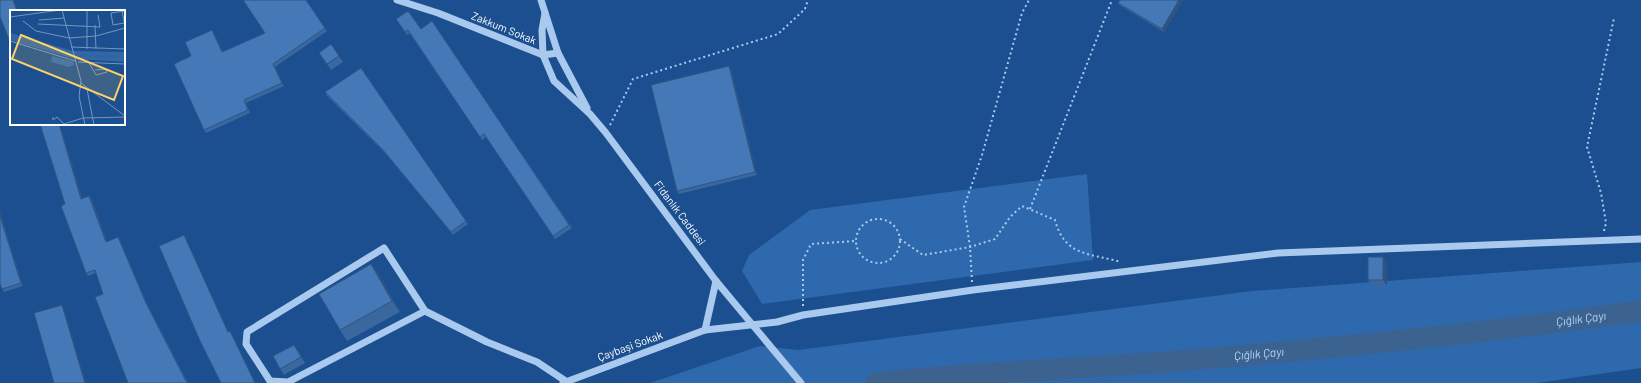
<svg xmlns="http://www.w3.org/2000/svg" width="1641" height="383" font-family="Barlow,sans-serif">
	<rect width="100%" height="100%" fill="#1b4f8f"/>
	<!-- green -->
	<g fill="#2e69ad">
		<polygon points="1087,174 1093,260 762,304 742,271 749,255 810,210"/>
		<polygon points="1641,262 1641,368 1537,383 650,383 760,346 798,350 1252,291"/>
	</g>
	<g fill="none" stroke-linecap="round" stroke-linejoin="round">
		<!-- river -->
		<path stroke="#3c6290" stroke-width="21" id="s1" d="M876,383C980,371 1084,369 1188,360C1339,348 1491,332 1641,311"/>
		<!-- path -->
		<g stroke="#a9c9ee" stroke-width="2" stroke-dasharray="2 3" stroke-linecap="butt">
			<polyline points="610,125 633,79 778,34 805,9 808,0"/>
			<polyline points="1030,209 1112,0"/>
			<circle cx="878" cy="241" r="22"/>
			<polyline points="1604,231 1606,223 1601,193 1587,147 1614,18"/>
			<path d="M900,239L923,255L970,247L995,239L1010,217L1022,206L1055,220C1065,257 1090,253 1121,262"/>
			<polyline points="972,282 970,247 964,207 982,155 1022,13 1029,0"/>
			<polyline points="803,306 803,260 811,244 855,241"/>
		</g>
		<!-- minor -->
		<g stroke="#a9c9ee" stroke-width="7">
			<polyline points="397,0 438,13 543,55 558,53"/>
			<polyline points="541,0 558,53 587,108"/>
			<polyline points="545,13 542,30 543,55 554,81 590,114 606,133 716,281 801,383"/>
			<polyline points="716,281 705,330 777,322 803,315 973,290 1278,253 1641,239"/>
			<polyline points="425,311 288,382 270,381 246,344 247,332 384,248 425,311 487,342 537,362 567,382"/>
			<polyline points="563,383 705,330"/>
		</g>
	</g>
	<!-- wall -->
	<g fill="#3a679d">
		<polygon points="306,0 327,31 275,67 284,86 246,103 250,113 206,133 204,130 191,56 214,33 223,52 265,33"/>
		<polygon points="1183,0 1164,32 1121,6 1118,3"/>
		<polygon points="396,19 421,29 432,21 572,228 555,239 486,137 482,140 410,34 407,35"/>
		<polygon points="331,44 343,62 331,70 319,53"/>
		<polygon points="361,68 468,224 453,235 385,153 327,96 325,92"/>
		<polygon points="731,69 757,175 679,194 677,191"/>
		<polygon points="61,128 82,198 89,196 92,199 107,242 118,237 120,240 148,306 188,383 128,383 103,294 96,273 88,276 86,273 65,204"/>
		<polygon points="0,212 23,286 4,292 2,289 0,284"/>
		<polygon points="1387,263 1387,286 1373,286 1368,280"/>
		<polygon points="371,264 379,275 400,312 347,341 340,330"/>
		<polygon points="298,350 305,363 284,375 280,369"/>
	</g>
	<!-- shaded-wall -->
	<g fill="#305480">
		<polygon points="13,0 14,0 18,11 17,11"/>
		<polygon points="1179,0 1183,0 1164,32 1162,29"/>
		<polygon points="212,30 214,33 224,55 222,52"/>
		<polygon points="273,64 275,67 284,86 282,83"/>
		<polygon points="729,66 731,69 757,175 755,172"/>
		<polygon points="59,124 60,124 61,128 83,202 81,199"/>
		<polygon points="89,196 92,199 108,245 106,242"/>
		<polygon points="0,212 23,286 21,283 0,216"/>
		<polygon points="184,235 186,238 230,335 228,332"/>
		<polygon points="118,237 120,240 148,306 188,383 146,303"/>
		<polygon points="1383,257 1387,263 1387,286 1383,280"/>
		<polygon points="371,264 379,275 400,312 392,301"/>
		<polygon points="62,305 64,308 86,383 85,383"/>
		<polygon points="230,331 232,334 256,383 255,383"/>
		<polygon points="294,345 298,350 305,363 301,357"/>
	</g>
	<!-- building -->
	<g fill="#4478b7" stroke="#305480">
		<polygon points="0,0 13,0 17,11 11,11 11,44 0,17"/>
		<polygon points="243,0 306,0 325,28 273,64 282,83 244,100 248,110 204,130 174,64 191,56 185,42 212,30 222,52 265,33"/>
		<polygon points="1120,0 1179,0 1162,29 1118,3"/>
		<polygon points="408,11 421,29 432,21 569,225 553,236 484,134 480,137 408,30 405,32 396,19"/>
		<polygon points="331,44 339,56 327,64 319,53"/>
		<polygon points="729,66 755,172 677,191 651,85"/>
		<polygon points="361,68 466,221 451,232 383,150 325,92"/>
		<polygon points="40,124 59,124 81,199 89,196 106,242 118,237 146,303 187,383 128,383 95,297 103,294 95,270 86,273 61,206 65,204"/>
		<polygon points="0,216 21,283 2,289 0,284"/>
		<polygon points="184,235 228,332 230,331 255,383 221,383 200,341 159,246"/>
		<rect x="1368" y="257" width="15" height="23"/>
		<polygon points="371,264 392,301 340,330 319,294"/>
		<polygon points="62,305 85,383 54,383 34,313"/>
		<polygon points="294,345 301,357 280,369 273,356"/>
	</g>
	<g text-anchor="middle" stroke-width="3" stroke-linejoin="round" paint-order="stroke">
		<!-- street labels -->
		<g font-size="11" fill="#fff" stroke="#1b4f8f">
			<text transform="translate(504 28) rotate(22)" y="4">Zakkum Sokak</text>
			<text transform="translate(680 213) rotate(53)" y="4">Fidanlık Caddesi</text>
			<text transform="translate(630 346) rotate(-20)" y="4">Çaybaşi Sokak</text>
		</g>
		<!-- water labels -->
		<g font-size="12" font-style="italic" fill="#b5d3f5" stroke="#1b4f8f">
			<text dy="4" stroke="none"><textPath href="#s1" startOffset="708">Çığlık Çayı</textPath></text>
			<text dy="4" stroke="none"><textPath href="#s1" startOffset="384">Çığlık Çayı</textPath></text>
		</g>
	</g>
	<!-- overview -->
	<g transform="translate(10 10)">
		<rect width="115" height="115" fill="#1b4f8f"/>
		<path d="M0,23L63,41L115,42V52L65,49L0,30ZM42,46L64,52V55L59,57L41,52Z" fill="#2e69ad"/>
		<path fill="none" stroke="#3c6290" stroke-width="2" d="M0,27L64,45L115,47"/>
		<path fill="none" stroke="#7695bc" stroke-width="1" d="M52,0L71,71L69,86L75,115M77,0V39M112,1L115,16M0,7L50,0M29,10L54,8M13,11L26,21L59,28L86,26L115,18M114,13L103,15L101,3L115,1M28,14L90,17L88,5M85,15L86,39M0,31L65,51M61,37L115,39M68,52L115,54M79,53L86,65L97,62L95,59L85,60M71,73L115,106M77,79L84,115M43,107V110L47,107L54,114L73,108L115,107"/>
		<path fill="#ffd166" fill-opacity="0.15" stroke="#ffd166" stroke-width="2" d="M11,25L113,66L104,90L2,49Z"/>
		<rect width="115" height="115" fill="none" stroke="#fff" stroke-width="2"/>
	</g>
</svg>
